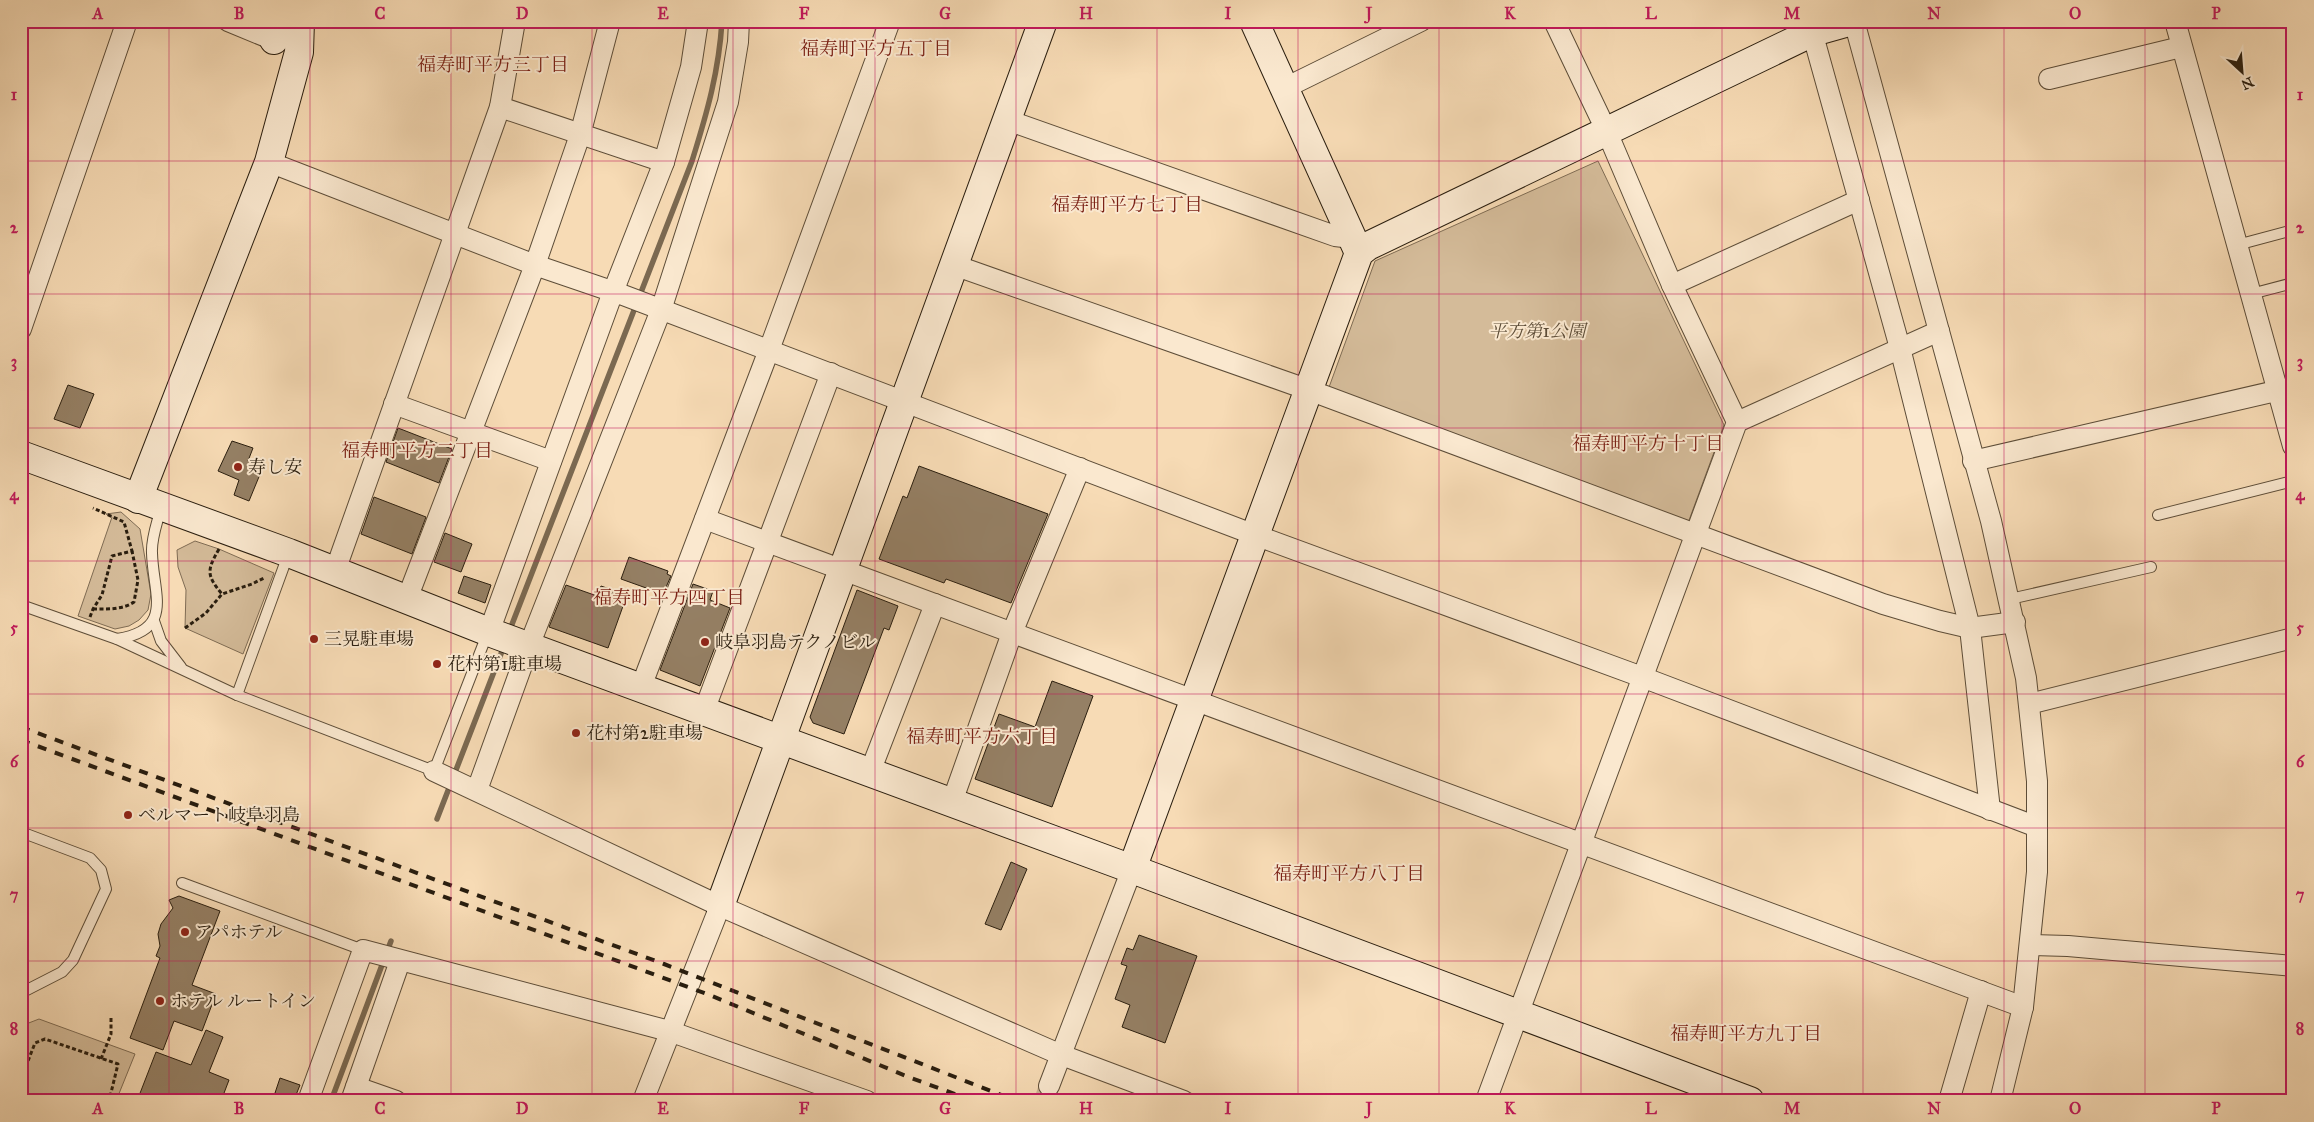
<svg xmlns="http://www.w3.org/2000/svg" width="2314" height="1122" font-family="'IM FELL Great Primer','Noto Serif JP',serif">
	<rect width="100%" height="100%" fill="#f7dbb5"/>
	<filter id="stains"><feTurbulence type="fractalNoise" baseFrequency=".004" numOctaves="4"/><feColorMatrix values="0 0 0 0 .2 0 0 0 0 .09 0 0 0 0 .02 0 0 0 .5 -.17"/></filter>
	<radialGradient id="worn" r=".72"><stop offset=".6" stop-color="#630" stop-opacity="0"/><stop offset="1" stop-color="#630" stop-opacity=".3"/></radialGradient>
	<!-- green -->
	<g fill="#d4bb99" stroke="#7f6c54">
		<polygon points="1598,161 1724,425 1688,523 1328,390 1375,261"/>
		<polygon points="121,512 140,529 151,594 148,610 139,620 129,626 115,629 78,616 112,517 106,514"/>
		<polygon points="195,541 219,549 274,573 243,654 185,628 186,590 178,567 177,550"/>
		<polygon points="39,1019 135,1054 116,1101 21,1101 21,1026"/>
	</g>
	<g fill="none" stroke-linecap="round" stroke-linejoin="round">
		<!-- stream -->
		<g stroke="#7b6951" stroke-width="5.5">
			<path d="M509,632L692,161C707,113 719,71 722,21"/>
			<polyline points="437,819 504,646"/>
			<polyline points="331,1101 391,941"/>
		</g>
	</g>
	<!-- building -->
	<g fill="#958065" stroke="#2a1e0f">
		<polygon points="68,385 94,394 80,428 54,419"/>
		<polygon points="398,428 452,449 439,483 386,462"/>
		<polygon points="232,441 253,448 248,461 263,467 249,501 234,495 239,480 218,471"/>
		<polygon points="919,466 1048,514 1011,603 946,579 944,583 879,559 903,496 907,498"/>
		<polygon points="374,497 426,517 412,554 361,534"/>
		<polygon points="445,533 472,544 461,572 434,562"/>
		<polygon points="629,557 668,571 667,574 671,576 663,594 621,579"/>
		<polygon points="464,576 491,585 485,603 458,593"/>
		<polygon points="693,584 713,591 710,600 730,608 700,686 660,670"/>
		<polygon points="566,585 597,596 601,586 627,595 608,648 549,627"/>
		<polygon points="857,590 898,606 889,630 884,628 844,734 813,723 810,717"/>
		<polygon points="1052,681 1093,696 1052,807 975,779 999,714 1035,727"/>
		<polygon points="1011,862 1027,869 1001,930 985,924"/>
		<polygon points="179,896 220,911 192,985 216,994 202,1031 174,1021 163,1050 130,1038 160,958 156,956 160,946 158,934 161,924 173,908 169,900"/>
		<polygon points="1139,935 1197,956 1165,1043 1122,1027 1130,1005 1115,999 1127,966 1121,964 1127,948 1133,950"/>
		<polygon points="206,1030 223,1037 209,1072 229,1080 221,1101 137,1101 156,1052 191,1065"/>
		<polygon points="280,1078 300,1085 294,1100 275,1093"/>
	</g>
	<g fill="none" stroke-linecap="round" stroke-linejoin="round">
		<!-- street-tunnel -->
		<polyline stroke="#ceb594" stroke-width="20" stroke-dasharray="20 10" stroke-linecap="butt" points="1044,1101 1049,1086"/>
		<defs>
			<g id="lane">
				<polyline points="2237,245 2293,230"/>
				<polyline points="2251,294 2293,283"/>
				<polyline points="2158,515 2293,481"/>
				<polyline points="2010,599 2151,567"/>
				<polyline points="21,605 117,639 237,695 434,771 488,632"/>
				<polyline points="154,621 161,641 181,667"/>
				<path d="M117,639C175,630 153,594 152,553C151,538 158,521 161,507"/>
				<polyline points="237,695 288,555"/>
				<polyline points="21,832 90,858 101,870 106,889 73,960 62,972 21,993"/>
				<polyline points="182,883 363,950"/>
			</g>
			<g id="street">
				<polyline points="228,21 274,40"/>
				<polyline points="1554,21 1607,132 1672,285 1737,422"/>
				<polyline points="1809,21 1900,348 1970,628 1990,810"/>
				<polyline points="1854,21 1991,521 2026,678 2037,781 2037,872 2023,1007 2000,1101"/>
				<polyline points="2175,21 2293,446"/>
				<polyline points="2049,79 2181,47"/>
				<polyline points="1285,88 1421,21"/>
				<polyline points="500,107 664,162"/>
				<polyline points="1007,120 1335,236 1352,238"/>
				<polyline points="269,162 535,265 623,295 1255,535 1642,677 2037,827"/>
				<polyline points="954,265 1309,390 1883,604 1940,621 1970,628 2015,622"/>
				<polyline points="1672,285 1859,200"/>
				<polyline points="21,329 127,21"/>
				<polyline points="394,404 551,461"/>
				<polyline points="1973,461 2293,387"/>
				<polyline points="705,519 2023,1007"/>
				<polyline points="335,571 500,107 515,21"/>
				<polyline points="407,599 535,265 580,135 610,21"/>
				<polyline points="489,632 613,292 664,162 691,67 698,21"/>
				<polyline points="641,687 769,350 890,21"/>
				<polyline points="2029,704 2293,638"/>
				<polyline points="704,711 831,373"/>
				<polyline points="434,771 720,906 1059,1054 1184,1101"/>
				<polyline points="870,772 935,604"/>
				<polyline points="477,790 529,646 661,310 728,102 738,42 739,21"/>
				<polyline points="952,802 1012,633 1080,468"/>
				<polyline points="2031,945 2068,946 2293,966"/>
				<polyline points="1049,1086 1132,869"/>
				<polyline points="356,1087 396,1101"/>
				<polyline points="308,1101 363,950 669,1031 867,1101"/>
				<polyline points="351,1101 400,961"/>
				<polyline points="643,1101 720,906"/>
				<polyline points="1486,1101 1737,422 1939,331"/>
				<polyline points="1949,1101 1981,991"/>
			</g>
			<g id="secondary">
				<polyline points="273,21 274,40"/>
				<polyline points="1254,21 1359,253"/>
				<polyline points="21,455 289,553 489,632 1132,869 1750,1101"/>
				<polyline points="138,499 269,162 299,52 300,21"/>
				<polyline points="1132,869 1359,253 1368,246 1813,32 1852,21"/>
				<polyline points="720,906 1043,21"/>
			</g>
		</defs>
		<!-- lane casing -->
		<use href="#lane" stroke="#5d4d38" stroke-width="12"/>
		<!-- street casing -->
		<use href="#street" stroke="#5d4d38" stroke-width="22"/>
		<!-- secondary casing -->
		<use href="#secondary" stroke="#2a1e0f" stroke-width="30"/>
		<!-- path -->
		<g stroke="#2a1e0f" stroke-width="3" stroke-dasharray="4 2.5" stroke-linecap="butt">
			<path d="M219,549C207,570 206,575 222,594"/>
			<path d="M93,609C107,609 122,610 134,602L138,580L132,551"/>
			<polyline points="90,617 93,609 102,595 112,556 132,551 124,522 93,508"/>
			<polyline points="185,628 206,613 222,594 252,584 264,578"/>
			<polyline points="101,1059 111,1034 111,1017"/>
			<polyline points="21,1079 35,1043 45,1039 118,1064 109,1101"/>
			<polyline points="21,1089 36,1101"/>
		</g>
		<!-- lane -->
		<use href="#lane" stroke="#fae8cf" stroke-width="10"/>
		<!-- street -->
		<use href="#street" stroke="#fae8cf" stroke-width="20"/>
		<!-- secondary -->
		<use href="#secondary" stroke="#fae8cf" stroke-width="28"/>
		<!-- rail -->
		<g stroke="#2a1e0f" stroke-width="4" stroke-dasharray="9 9" stroke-linecap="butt">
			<polyline points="21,727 664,964 1017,1101"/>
			<polyline points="21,740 707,994 911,1078 974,1101"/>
		</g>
	</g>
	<!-- grid -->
	<path fill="none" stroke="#c2185b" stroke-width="1" stroke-opacity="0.55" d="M169,21V1101M310,21V1101M451,21V1101M592,21V1101M733,21V1101M875,21V1101M1016,21V1101M1157,21V1101M1298,21V1101M1439,21V1101M1581,21V1101M1722,21V1101M1863,21V1101M2004,21V1101M2145,21V1101M21,161H2293M21,294H2293M21,428H2293M21,561H2293M21,694H2293M21,828H2293M21,961H2293"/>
	<!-- markers -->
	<g fill="#8f2418" stroke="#fae8cf" stroke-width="2">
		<circle cx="238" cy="467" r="5"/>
		<circle cx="314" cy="639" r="5"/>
		<circle cx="705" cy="642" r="5"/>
		<circle cx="437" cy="664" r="5"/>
		<circle cx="576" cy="733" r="5"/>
		<circle cx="128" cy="815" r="5"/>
		<circle cx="185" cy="932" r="5"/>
		<circle cx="160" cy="1001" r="5"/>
	</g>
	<g text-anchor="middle" stroke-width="4" stroke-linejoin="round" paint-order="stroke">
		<!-- park labels -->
		<g font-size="18" font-style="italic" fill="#5d4d38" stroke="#fae8cf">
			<text x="1537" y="337">平方第1公園</text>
		</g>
		<!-- poi labels -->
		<g font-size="18" fill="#2a1e0f" stroke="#fae8cf" text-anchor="start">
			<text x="248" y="473">寿し安</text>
			<text x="324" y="645">三晃駐車場</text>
			<text x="715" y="648">岐阜羽島テクノビル</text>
			<text x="447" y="670">花村第1駐車場</text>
			<text x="586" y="739">花村第2駐車場</text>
			<text x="138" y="821">ベルマート岐阜羽島</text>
			<text x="195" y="938">アパホテル</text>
			<text x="170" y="1007">ホテル ルートイン</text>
		</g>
		<!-- neighbourhood labels -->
		<g font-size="19" fill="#7a1f14" stroke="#fae8cf">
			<text x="876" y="55">福寿町平方五丁目</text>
			<text x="493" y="71">福寿町平方三丁目</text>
			<text x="1127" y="211">福寿町平方七丁目</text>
			<text x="1648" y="450">福寿町平方十丁目</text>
			<text x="417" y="457">福寿町平方二丁目</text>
			<text x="669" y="604">福寿町平方四丁目</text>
			<text x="982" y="743">福寿町平方六丁目</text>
			<text x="1349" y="880">福寿町平方八丁目</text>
			<text x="1746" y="1040">福寿町平方九丁目</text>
		</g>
	</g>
	<!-- margin -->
	<rect width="2314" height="1122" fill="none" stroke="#f7dbb5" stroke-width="55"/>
	<!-- north arrow -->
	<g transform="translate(2242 72) rotate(154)" stroke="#fae8cf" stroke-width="4" paint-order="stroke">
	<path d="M0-4L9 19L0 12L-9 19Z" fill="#2a1e0f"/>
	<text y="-8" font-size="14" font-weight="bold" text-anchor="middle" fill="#2a1e0f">N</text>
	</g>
	<rect x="28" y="28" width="2258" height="1066" fill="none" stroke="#c2185b" stroke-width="2"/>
	<g font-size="16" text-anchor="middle" font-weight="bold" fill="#c2185b">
		<text x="98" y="19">A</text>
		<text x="239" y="19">B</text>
		<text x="380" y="19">C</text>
		<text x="522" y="19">D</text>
		<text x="663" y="19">E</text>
		<text x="804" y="19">F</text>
		<text x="945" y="19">G</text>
		<text x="1086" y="19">H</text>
		<text x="1228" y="19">I</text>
		<text x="1369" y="19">J</text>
		<text x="1510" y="19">K</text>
		<text x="1651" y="19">L</text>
		<text x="1792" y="19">M</text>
		<text x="1934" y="19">N</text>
		<text x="2075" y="19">O</text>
		<text x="2216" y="19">P</text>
		<text x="14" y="100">1</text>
		<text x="2300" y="100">1</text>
		<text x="14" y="233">2</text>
		<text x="2300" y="233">2</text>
		<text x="14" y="367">3</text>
		<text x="2300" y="367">3</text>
		<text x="14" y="500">4</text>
		<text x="2300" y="500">4</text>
		<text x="14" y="633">5</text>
		<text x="2300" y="633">5</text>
		<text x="14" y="767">6</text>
		<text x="2300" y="767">6</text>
		<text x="14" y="900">7</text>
		<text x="2300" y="900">7</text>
		<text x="14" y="1034">8</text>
		<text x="2300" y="1034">8</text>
		<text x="98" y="1114">A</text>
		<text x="239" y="1114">B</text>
		<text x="380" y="1114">C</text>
		<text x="522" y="1114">D</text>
		<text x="663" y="1114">E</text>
		<text x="804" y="1114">F</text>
		<text x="945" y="1114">G</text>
		<text x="1086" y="1114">H</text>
		<text x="1228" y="1114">I</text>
		<text x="1369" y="1114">J</text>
		<text x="1510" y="1114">K</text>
		<text x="1651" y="1114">L</text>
		<text x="1792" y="1114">M</text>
		<text x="1934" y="1114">N</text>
		<text x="2075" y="1114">O</text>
		<text x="2216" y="1114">P</text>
	</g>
	<rect width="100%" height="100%" filter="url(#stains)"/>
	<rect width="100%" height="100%" fill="url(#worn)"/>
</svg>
